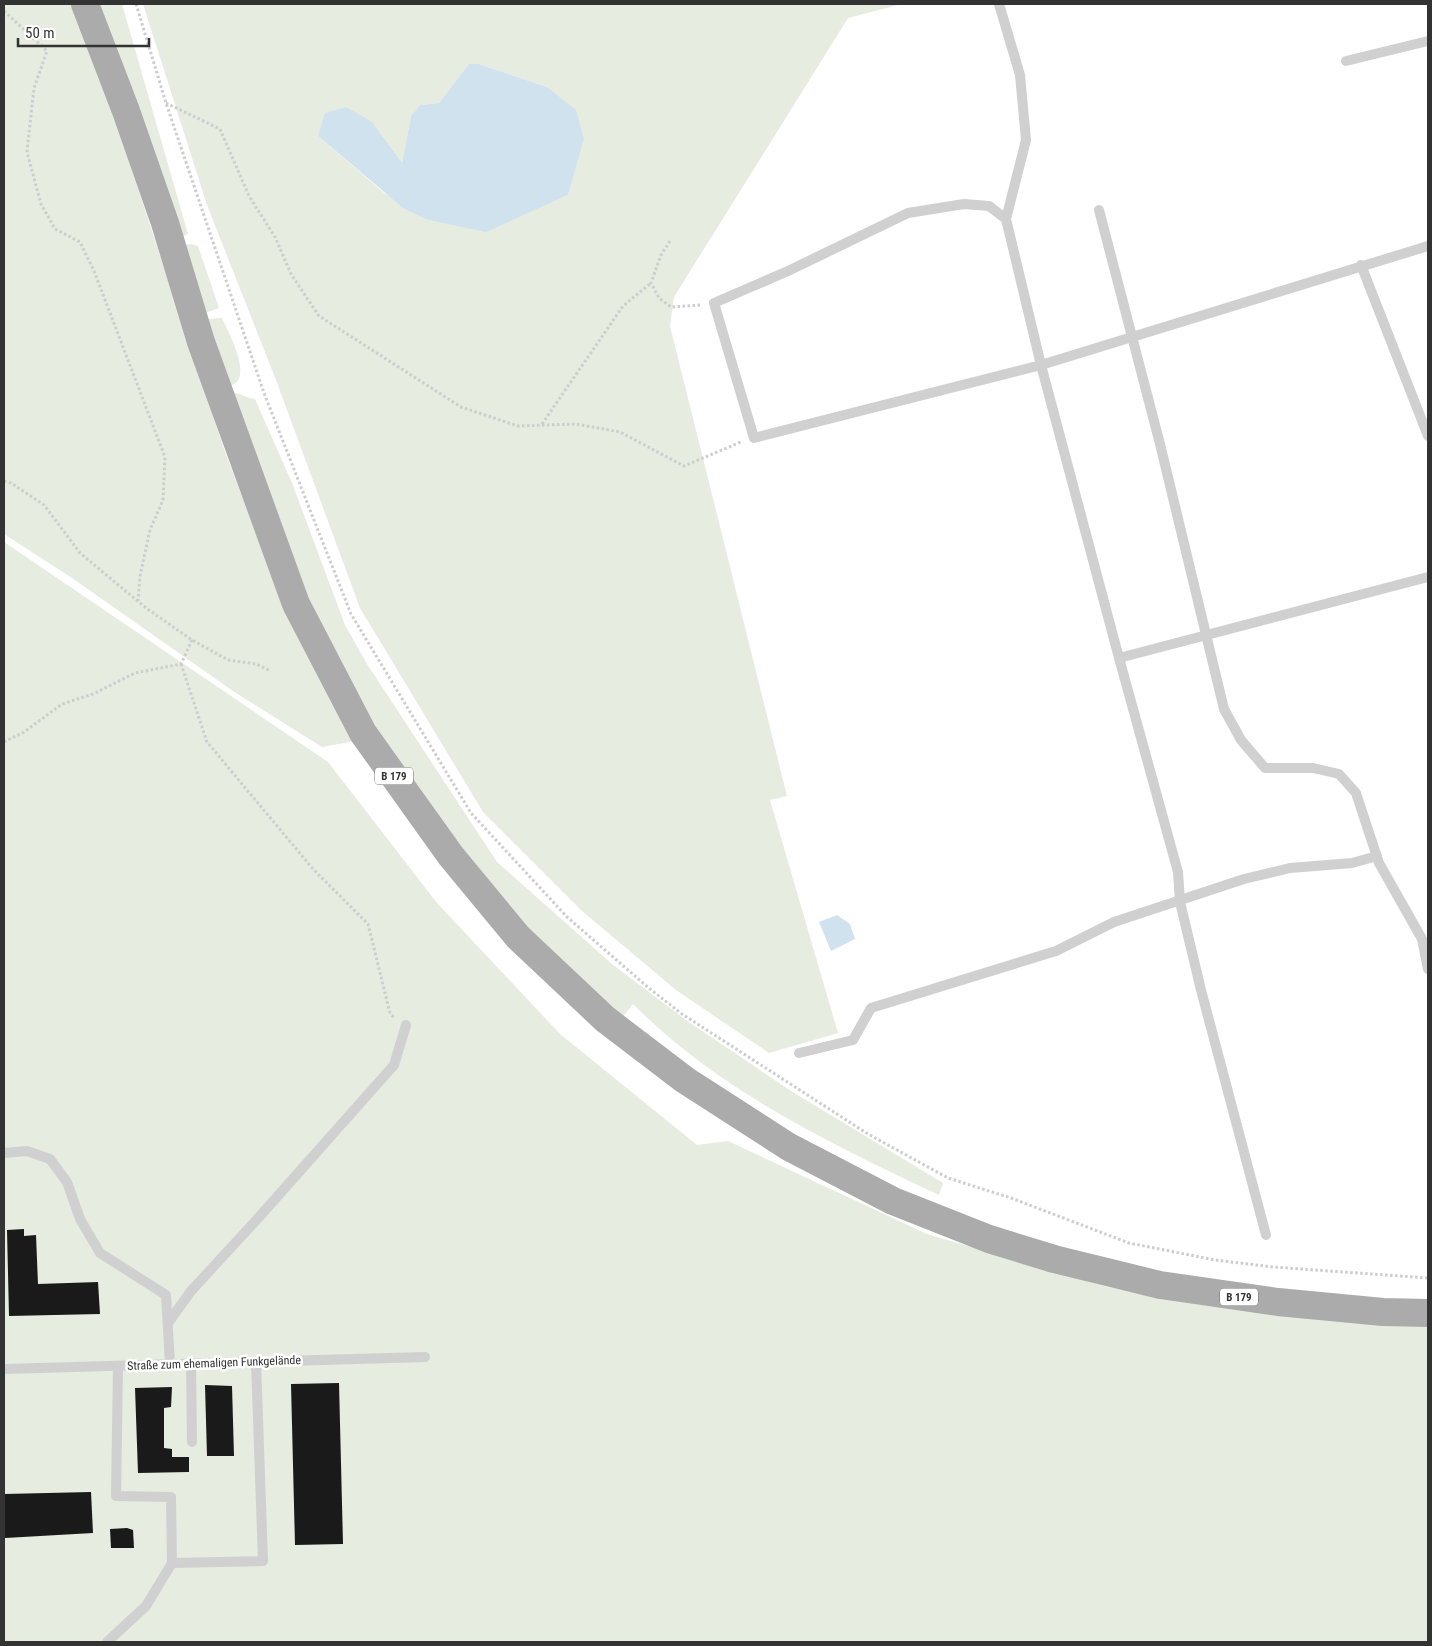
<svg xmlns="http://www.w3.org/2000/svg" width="1432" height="1646" font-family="'Roboto Condensed',sans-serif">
	<rect width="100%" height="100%" fill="#fff"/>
	<!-- green -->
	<g fill="#e6ecdf" fill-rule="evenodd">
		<polygon points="4,4 71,4 111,107 225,452 266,558 355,741 322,747 233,691 72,578 4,534"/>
		<path d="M97,4H122L188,234L181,237L183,245L191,244L198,246L219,308L205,313L208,319L222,318C229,333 255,381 229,386L231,393C240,392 246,398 255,399L292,483L345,625L367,664L497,862L612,964L686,1020L791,1091L943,1183L939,1195C831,1144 718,1090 633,1004L621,1019L530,933L484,883L412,787L352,690L319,626L268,509L187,272L134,100Z"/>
		<path d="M143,4H902L848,18L674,297L670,326L787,796L770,800L838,1033L769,1053L676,990L581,910L483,812L360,608L276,380L207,205ZM469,64H479L547,87L575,169L568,195L486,231L428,220L384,193L318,136L402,163L411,116L420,105L439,103Z"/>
		<polygon points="4,542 328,762 437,903 560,1034 697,1145 728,1141 927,1234 1108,1287 1208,1306 1428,1325 1428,1642 4,1642"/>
	</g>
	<!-- water -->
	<g fill="#cfe2ee">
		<polygon points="469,64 479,64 547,87 576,110 584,139 568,195 486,232 428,220 403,208 318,136 325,113 346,107 372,122 402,163 411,116 420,105 439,103"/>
		<polygon points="837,915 850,924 855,939 831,951 819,922"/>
	</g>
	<!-- building -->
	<g fill="#1a1a1a">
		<polygon points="24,1229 24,1236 36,1235 38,1284 98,1282 100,1314 9,1316 7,1230"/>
		<polygon points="339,1383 343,1544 295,1545 291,1384"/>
		<polygon points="205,1385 232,1386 234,1456 207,1456"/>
		<polygon points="172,1387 171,1407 164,1408 164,1448 172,1449 172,1457 189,1457 189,1472 138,1473 135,1388"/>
		<polygon points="91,1492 93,1533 5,1538 4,1494"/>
		<polygon points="127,1528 133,1530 134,1548 111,1548 110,1529"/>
	</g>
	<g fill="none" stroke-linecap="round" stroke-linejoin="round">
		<!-- path -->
		<g stroke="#cdcdcd" stroke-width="3" stroke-dasharray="2.5 2.5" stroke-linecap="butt">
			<polyline points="136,4 166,103 264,393 351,614 471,813 567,917 650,989 682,1014 868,1134 948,1178 1011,1198 1129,1243 1215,1260 1273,1267 1428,1278"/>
			<polyline points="4,11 47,51 34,88 27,152 41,204 55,229 80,242 94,271 165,457 163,500 150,530 140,576 138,601"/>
			<polyline points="166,103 220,129 249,196 275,237 291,274 319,316 461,407 518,426 576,424 620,432 684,466 741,442"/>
			<polyline points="670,241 661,255 651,283 659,298 671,307 701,305"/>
			<polyline points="542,424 623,306 651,283"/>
			<polyline points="4,481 11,483 44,505 80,553 146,608 192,640 228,660 256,664 271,671"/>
			<polyline points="181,664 207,742 313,869 368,924 390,1013 395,1019"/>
			<polyline points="4,742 24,732 62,704 93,694 135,673 181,664 192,640"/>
		</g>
		<!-- service -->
		<g stroke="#d0d0d0" stroke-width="10">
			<polyline points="999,4 1020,75 1026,140 1006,219 1041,365 1119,658 1178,872 1180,902 1201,990 1266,1235"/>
			<polyline points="1346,61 1428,41"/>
			<polyline points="1099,210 1160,444 1224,709 1241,740 1265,768 1313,768 1339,774 1356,793 1379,863 1422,939 1428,969"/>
			<polyline points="1006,219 989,206 964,204 908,213 788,271 714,303 754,438 1041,365 1428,246"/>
			<polyline points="1361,265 1428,436"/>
			<polyline points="1119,658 1428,577"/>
			<polyline points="799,1053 853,1040 871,1008 1056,951 1114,922 1244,879 1290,868 1352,863 1377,856"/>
			<polyline points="4,1153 27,1151 50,1159 67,1182 80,1219 100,1253 166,1295 170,1364"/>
			<polyline points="168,1323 191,1291 260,1216 394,1065 406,1025"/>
			<polyline points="191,1364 192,1442"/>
			<polyline points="4,1369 425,1357"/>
			<polyline points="172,1563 263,1561 256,1362"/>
			<polyline points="107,1642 146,1606 172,1563 171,1497 116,1496 118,1366"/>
		</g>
		<!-- primary -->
		<polyline stroke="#ababab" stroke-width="28" points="85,4 126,111 165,223 201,342 296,604 363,733 451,856 518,937 605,1019 685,1080 789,1147 893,1201 989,1239 1054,1259 1160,1285 1278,1302 1383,1312 1428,1313"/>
	</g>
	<g text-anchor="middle" stroke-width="5" stroke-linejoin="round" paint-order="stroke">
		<!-- shield labels -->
		<g fill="#fff" stroke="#707070" stroke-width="1">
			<rect x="375" y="767.5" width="38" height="17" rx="4"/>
			<rect x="1220" y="1288.5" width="38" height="17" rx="4"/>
		</g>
		<g font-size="11" font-weight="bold" fill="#333">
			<text x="394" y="780">B 179</text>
			<text x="1239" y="1301">B 179</text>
		</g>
		<!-- street labels -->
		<g font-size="12" fill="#333" stroke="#fff">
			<text transform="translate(214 1363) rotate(-2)" y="4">Straße zum ehemaligen Funkgelände</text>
		</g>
	</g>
	<!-- border -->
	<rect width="1432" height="1646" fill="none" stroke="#333333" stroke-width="10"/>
	<!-- scale -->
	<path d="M18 38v8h131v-8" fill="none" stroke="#333333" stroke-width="2.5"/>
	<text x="25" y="38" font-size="15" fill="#333333" stroke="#ffffff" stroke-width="4" paint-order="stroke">50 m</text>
</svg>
